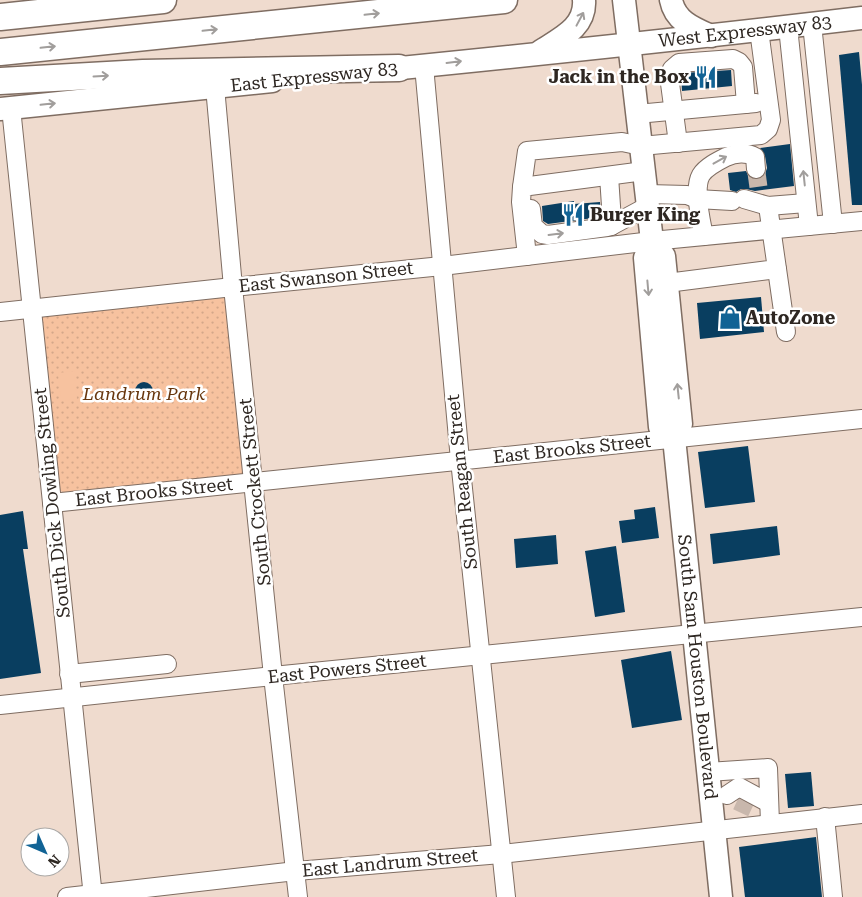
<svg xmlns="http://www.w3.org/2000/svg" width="862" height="897" font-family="'Roboto Serif',serif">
	<defs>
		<pattern id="park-dots" width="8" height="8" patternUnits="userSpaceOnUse" patternTransform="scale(1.25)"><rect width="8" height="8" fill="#f7c29f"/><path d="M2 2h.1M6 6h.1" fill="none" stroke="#d4a789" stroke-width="1.8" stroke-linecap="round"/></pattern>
	</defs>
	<rect width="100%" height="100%" fill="#efdbce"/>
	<!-- park -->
	<polygon fill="url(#park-dots)" points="228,296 244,475 69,494 60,491 41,317 43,314"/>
	<!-- pitch -->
	<polygon fill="#f7c29f" points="74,371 77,399 61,401 58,373"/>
	<!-- building -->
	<g fill="#093e60">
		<polygon points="859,52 862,85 862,205 852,205 839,55"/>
		<polygon points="731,70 732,86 682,91 681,76 683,73"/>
		<polygon points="790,144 794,186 755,191 746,189 741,189 736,192 730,190 728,173 746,171 748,175 752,179 762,178 765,174 767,168 765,156 760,148"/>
		<polygon points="574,201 574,204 600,202 601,217 548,224 543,221 542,206"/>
		<polygon points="761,297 764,332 700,339 697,303"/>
		<circle cx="144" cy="391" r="9"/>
		<polygon points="748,446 755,502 705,508 698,452"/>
		<polygon points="655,507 659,538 622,543 619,521 635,519 634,510"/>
		<polygon points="23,511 28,549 23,549 41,673 0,679 0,515"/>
		<polygon points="777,526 780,555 713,564 710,534"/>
		<polygon points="556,535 558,564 516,568 514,539"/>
		<polygon points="616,546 625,612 595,617 585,551"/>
		<polygon points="671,651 682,720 632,728 621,660"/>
		<polygon points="811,772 814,806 788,808 785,774"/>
		<polygon points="816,837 822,897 745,897 739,847"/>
	</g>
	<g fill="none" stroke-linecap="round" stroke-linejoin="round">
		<!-- minor-tunnel -->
		<g stroke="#c8b7ac" stroke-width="18" stroke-dasharray="18 9" stroke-linecap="butt">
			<polyline points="756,169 759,191"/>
			<polyline points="737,801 752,808"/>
		</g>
		<defs>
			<g id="minor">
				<polyline points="812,24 833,224"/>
				<polyline points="788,27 809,226"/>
				<polyline points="424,66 460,460 506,897"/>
				<polyline points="215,87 233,287 273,676 298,897"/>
				<polyline points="11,108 93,897"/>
				<polyline points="637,114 756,103"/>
				<polyline points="678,143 669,76 672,69 679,63 733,59 739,62 743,67 746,104"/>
				<polyline points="522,187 527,151 622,142 641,146 761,135 768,129 771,120 759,30"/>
				<polyline points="647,194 687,195 697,199 732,201"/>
				<polyline points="744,199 768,206 806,203"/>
				<polyline points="531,209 533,226 542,234 548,235 607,227 611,226 612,221 609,176"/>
				<polyline points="611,226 648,206"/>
				<path d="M704,236C701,221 693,189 701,175C706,167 718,161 726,157C735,153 747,152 755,157L756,169"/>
				<polyline points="527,256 521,202 522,187 644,171"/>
				<polyline points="777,269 786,332"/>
				<polyline points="667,283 777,269 768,206"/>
				<polyline points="0,312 233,287 442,266 652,241 862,221"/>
				<polyline points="52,503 862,419"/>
				<polyline points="69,674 167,664"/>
				<polyline points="0,705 273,676 862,617"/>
				<polyline points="708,772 768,768 770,823"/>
				<polyline points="727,795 739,787 769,803"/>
				<polyline points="825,817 833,897"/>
				<polyline points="67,897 296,871 501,854 862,814"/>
			</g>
			<g id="major">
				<polyline points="624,0 652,241 645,258 660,427 674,438"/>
				<path d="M671,0C675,21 693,28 711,36"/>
				<path d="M541,51C561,38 586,27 584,0"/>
				<path id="s1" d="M381,70C541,54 702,37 862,18"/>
				<polyline points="0,109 272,81"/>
				<path id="s2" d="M652,241L664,256L681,424L674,438L721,897"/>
			</g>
			<g id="highway">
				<polyline points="0,17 163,0"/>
				<polyline points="0,52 504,0"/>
				<polyline points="0,81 143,73 399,68"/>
			</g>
		</defs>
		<!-- minor casing -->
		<use href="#minor" stroke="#7f6d62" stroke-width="20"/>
		<!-- major casing -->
		<use href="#major" stroke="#7f6d62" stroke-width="25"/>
		<!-- highway casing -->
		<use href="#highway" stroke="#7f6d62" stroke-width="29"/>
		<!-- minor -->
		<use href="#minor" stroke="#fff" stroke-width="18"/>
		<!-- major -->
		<use href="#major" stroke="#fff" stroke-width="22"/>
		<!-- highway -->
		<use href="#highway" stroke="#fff" stroke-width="26"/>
	</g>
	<!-- one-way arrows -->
	<defs><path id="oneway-shaft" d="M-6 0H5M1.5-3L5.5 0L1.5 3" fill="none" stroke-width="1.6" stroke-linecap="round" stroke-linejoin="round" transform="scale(1.25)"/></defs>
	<g stroke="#a19e9c">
		<use href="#oneway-shaft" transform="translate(372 14) rotate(-6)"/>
		<use href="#oneway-shaft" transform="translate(580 19) rotate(-62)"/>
		<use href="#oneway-shaft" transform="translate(210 30) rotate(-6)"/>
		<use href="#oneway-shaft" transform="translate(48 47) rotate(-6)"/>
		<use href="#oneway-shaft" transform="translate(454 62) rotate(-7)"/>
		<use href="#oneway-shaft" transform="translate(101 76) rotate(-3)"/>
		<use href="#oneway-shaft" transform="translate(48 104) rotate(-6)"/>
		<use href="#oneway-shaft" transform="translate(720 160) rotate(-29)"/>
		<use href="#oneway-shaft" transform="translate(804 178) rotate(-96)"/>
		<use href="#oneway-shaft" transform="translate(556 234) rotate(-7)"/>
		<use href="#oneway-shaft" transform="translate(648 288) rotate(85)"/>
		<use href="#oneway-shaft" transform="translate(678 391) rotate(-96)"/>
	</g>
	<!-- icons -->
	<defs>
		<symbol id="restaurant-bare" viewBox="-9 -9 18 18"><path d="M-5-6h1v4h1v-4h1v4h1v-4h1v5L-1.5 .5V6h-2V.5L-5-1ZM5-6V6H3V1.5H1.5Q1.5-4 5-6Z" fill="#116395" stroke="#fff" stroke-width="2.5" paint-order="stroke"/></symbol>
		<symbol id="shop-bare" viewBox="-9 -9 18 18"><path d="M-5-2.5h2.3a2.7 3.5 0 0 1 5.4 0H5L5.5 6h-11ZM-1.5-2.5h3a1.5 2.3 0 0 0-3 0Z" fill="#116395" stroke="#fff" stroke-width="2.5" paint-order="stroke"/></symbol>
	</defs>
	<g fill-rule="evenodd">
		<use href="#restaurant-bare" x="690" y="61" width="32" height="32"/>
		<use href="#restaurant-bare" x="557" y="199" width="32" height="32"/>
		<use href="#shop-bare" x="714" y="302" width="32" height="32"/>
	</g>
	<g text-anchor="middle" stroke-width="5" stroke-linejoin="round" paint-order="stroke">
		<!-- street labels -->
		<g font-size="18" fill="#2e2722" stroke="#fff">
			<text dy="6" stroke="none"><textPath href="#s1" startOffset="366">West Expressway 83</textPath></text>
			<text transform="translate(314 77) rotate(-6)" y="6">East Expressway 83</text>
			<text transform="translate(326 277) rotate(-6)" y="6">East Swanson Street</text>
			<text transform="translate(572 449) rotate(-6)" y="6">East Brooks Street</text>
			<text transform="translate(462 482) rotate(-96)" y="6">South Reagan Street</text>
			<text transform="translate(154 492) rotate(-6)" y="6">East Brooks Street</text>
			<text transform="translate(255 492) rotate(-96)" y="6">South Crockett Street</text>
			<text transform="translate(52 503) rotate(-96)" y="6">South Dick Dowling Street</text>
			<text dy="6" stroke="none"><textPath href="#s2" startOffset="434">South Sam Houston Boulevard</textPath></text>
			<text transform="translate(347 669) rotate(-6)" y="6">East Powers Street</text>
			<text transform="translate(390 863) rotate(-5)" y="6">East Landrum Street</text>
		</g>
		<!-- poi labels -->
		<g font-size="18" font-weight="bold" fill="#2e2722" stroke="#fff" text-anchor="start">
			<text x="689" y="83" text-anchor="end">Jack in the Box</text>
			<text x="590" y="221">Burger King</text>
			<text x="746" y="324">AutoZone</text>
		</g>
		<!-- park labels -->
		<g font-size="18" font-style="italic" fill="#67360d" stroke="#fff">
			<text x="144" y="400">Landrum Park</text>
		</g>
	</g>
	<!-- north arrow -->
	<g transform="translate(45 852) rotate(135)"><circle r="24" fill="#ffffff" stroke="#aba9a7"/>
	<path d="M0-4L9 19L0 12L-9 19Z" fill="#116395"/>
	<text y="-8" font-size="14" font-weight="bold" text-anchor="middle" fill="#2e2722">N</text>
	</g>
</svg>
